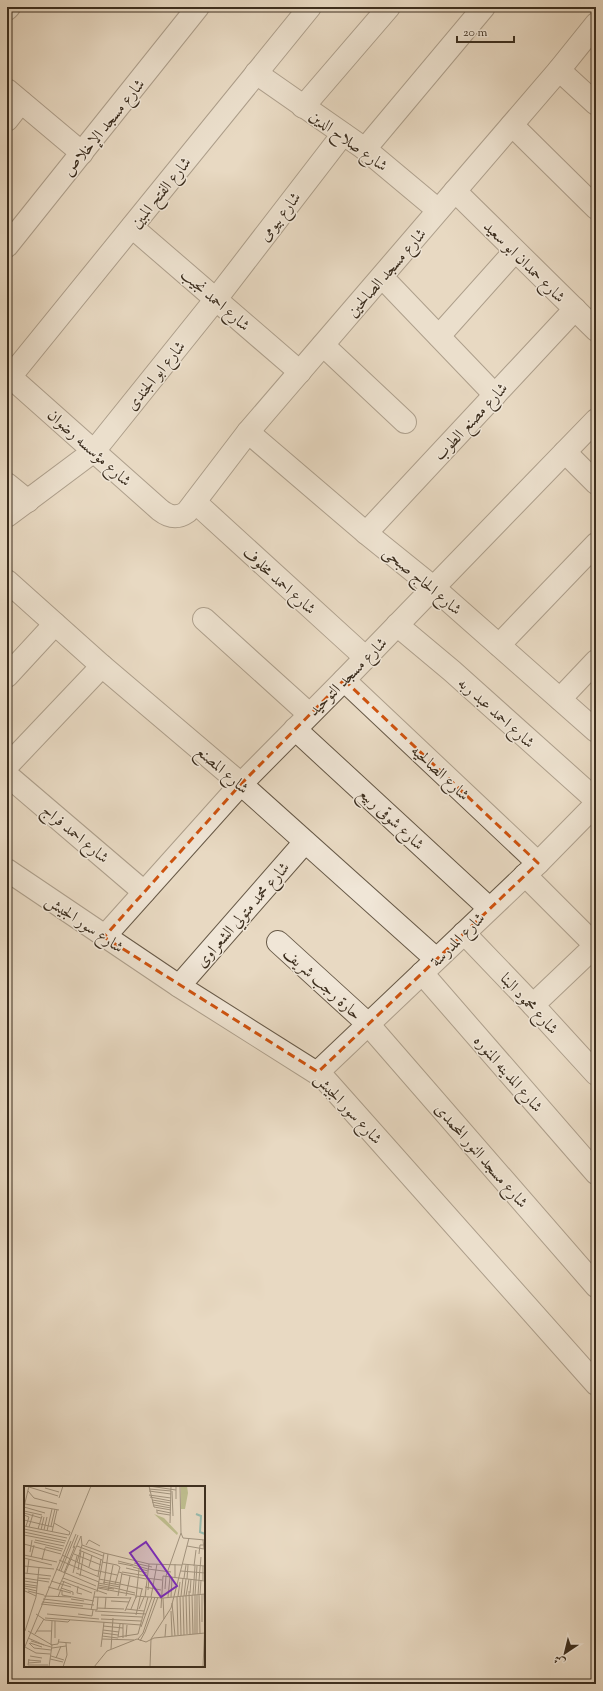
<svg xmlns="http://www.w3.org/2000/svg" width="603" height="1691" font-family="'Sorts Mill Goudy',Amiri,serif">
	<rect width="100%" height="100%" fill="#e8d9c2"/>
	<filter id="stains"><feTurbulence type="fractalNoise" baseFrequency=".005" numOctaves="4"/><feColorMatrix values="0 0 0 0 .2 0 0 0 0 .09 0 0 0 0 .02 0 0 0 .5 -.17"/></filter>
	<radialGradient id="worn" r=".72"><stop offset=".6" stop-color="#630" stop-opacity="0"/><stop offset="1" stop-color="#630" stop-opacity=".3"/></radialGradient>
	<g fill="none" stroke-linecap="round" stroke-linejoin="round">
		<defs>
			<g id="minor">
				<polyline points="7,9 9,7"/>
				<polyline points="559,70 596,104"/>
				<polyline points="256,73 365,149 438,210"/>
				<polyline points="7,90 82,153"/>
				<polyline points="303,107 389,7"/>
				<polyline points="7,120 21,102"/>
				<polyline points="512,125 596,208"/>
				<polyline points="365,149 484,7"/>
				<polyline points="455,191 596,330"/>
				<polyline points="132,227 300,372"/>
				<polyline points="7,246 198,7"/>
				<polyline points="382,277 495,395"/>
				<polyline points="439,336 515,251"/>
				<polyline points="323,345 405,422"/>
				<path d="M7,374L160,510C169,517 177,519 187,512L248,432L559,70L596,24"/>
				<polyline points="10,377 310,7"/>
				<polyline points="248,432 366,533 433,587 596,731"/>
				<polyline points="565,452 596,483"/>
				<polyline points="7,484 28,501"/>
				<polyline points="195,502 366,658"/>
				<polyline points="7,516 94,451 216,299 343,134"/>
				<polyline points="366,533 575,309"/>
				<polyline points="7,581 102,666 241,784 436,959"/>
				<polyline points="204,619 309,714"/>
				<polyline points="397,625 452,671 596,800"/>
				<polyline points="499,645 596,544"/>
				<polyline points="7,676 55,624"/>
				<polyline points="344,680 538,863"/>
				<polyline points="560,699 596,661"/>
				<polyline points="295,729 489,908"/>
				<polyline points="7,766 102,666"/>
				<polyline points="7,775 144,892"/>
				<polyline points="7,870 179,986 323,1077 596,1384"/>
				<polyline points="525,875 596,946"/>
				<polyline points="464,933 533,1005 596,1074"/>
				<polyline points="104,937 241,784 344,680 596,420"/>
				<polyline points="278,942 368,1024 596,1286"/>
				<polyline points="422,973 596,1173"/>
				<polyline points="179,986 305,842"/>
				<polyline points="533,1005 595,946"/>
				<polyline points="318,1072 538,863 596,804"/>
			</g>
		</defs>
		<!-- minor casing -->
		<use href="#minor" stroke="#675947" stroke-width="24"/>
		<!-- minor -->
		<use href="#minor" stroke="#f0e6d7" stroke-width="22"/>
	</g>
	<!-- marked area -->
	<path d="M0 0H603V1691H0ZM344,680L538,863L318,1072L104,937L241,784Z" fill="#e8d9c2" fill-opacity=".55" fill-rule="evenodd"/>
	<path fill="none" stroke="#ce530f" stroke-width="3" stroke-dasharray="8 5" stroke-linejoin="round" d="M344,680L538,863L318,1072L104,937L241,784Z"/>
	<g text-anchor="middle" stroke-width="3" stroke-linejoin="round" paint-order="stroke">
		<!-- street labels -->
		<g font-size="16" fill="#3c2e1e" stroke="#f0e6d7">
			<text transform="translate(103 127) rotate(-51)" y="6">شارع مسجد الإخلاص</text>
			<text transform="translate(349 140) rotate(36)" y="6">شارع صلاح الدين</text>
			<text transform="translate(160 192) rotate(-51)" y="6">شارع الفتح المبين</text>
			<text transform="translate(279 216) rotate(-52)" y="6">شارع بيومى</text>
			<text transform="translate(525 261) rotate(45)" y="6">شارع حمدان ابو سعيد</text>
			<text transform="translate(386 272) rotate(-49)" y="6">شارع مسجد الصالحين</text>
			<text transform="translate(216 299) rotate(41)" y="6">شارع احمد نجيب</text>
			<text transform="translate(155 375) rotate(-51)" y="6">شارع ابو الجندى</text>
			<text transform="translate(470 421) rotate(-47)" y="6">شارع مصنع الطوب</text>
			<text transform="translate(90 447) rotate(42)" y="6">شارع مؤسسه رضوان</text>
			<text transform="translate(280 580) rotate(42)" y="6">شارع احمد مخلوف</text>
			<text transform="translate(423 580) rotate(40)" y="6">شارع الحاج صبحى</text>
			<text transform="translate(347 676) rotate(-45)" y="6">شارع مسجد التوحيد</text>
			<text transform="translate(497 712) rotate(42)" y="6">شارع احمد عبد ربه</text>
			<text transform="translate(223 769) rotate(41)" y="6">شارع المصنع</text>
			<text transform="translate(441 772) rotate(43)" y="6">شارع الصالحيه</text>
			<text transform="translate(392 818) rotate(43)" y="6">شارع شوقى ربيع</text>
			<text transform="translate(76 833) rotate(40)" y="6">شارع احمد فراج</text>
			<text transform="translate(242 914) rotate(-49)" y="6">شارع محمد متولي الشعراوى</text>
			<text transform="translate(85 923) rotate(34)" y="6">شارع سور الجيش</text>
			<text transform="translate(457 939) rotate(-45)" y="6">شارع المدرسة</text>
			<text transform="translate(323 983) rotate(42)" y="6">حارة رجب شريف</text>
			<text transform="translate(530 1003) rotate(47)" y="6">شارع محمود البنا</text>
			<text transform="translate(509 1073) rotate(49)" y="6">شارع المدينه المنوره</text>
			<text transform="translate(349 1108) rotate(47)" y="6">شارع سور الجيش</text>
			<text transform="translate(482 1155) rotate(49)" y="6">شارع مسجد النور المحمدى</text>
		</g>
	</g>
	<!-- overview -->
	<g transform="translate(24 1486)">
		<rect width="181" height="181" fill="#e8d9c2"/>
		<path d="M157,0H163L164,7L161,23H157ZM130,28L140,32L154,47L153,49Z" fill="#bebd8e"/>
		<path fill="none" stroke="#98bbae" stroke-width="2" d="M172,28L177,30L176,46L181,48"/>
		<path fill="none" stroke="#a39580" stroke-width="1" d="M125,0L130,21L147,24M125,0L152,4M152,0V13M5,1L34,10M21,2L35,6M125,3L147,5M4,5L10,12L33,18M125,5L147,8M148,5L149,30M125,9L147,12M126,11L147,15M35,12L39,0M128,14L147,17M128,16L147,20M1,18L35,24M130,19L147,22M0,21L21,27M0,21L5,0M132,24L147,27M0,25L18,29M133,25V27L146,29M0,27L17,32M0,29L5,31L2,40M0,34L29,41M30,37L46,46L45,49M146,37L147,0M0,40L45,49M27,40L31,23M5,41L9,28M0,43L43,52M14,43L18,30M17,44L20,31M20,44L23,31M23,45L28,23M0,46L42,55M28,46L33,24M157,47L159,52L181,54M0,49L41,57M11,54L40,60M10,56L39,63M0,58L37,68M58,59L80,67L73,106M62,59L65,54L76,60M53,60L79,70M163,60L180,63L179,54M21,61L38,65M49,62L54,49M55,64L78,74M6,66L8,54M80,67L125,78L158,79M50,68L77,79M175,68L176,59H180M0,69L33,76M38,69L70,84L93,89M7,71L10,59M0,72L28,79M18,74L21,62M35,74L75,91M94,75L110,79M53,76L58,59L57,50M78,76L93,79M94,77L109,80M110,77L128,81M58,78L60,66M151,78V91M158,78L181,80M110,79L124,83M0,80L30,83M170,80L172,64M65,81L68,69M109,81L124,85M102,82L123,87M32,83L72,100M124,83L147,86M54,84L57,65M35,85L47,55M37,85L52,48M157,85L181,87M98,86L123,90M0,87L27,90M40,87L51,60M49,87L53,70M52,87L75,96M3,88L5,73M98,88L122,93M56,90L58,78M74,90L77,73M0,92L25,96M14,92L26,93M39,92L83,108M122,92L138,94M155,92L181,95M160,92L162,79M75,93L96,97M163,93L164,79M172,94L173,80M175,94L177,71M179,94V80M0,95L14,97M27,95L47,101M38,95L68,107M79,96L96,99M74,97L96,101M0,98L13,100M80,98L84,68M91,98L96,81L93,79M96,98L119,103M74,99L95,103M0,100L13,102M54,100L53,107L58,108M24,101L47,107M74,101L90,103M121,101L137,104M0,102L13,105M37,102L49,106V109M74,102L111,109M34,103L57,50M95,103L111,107M141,103L142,90L157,47L156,0M38,104V109L70,115M124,104L125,92M1,105L12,110M4,105L20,109M84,105L89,79M165,105L166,148M166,107L167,93M178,108V136M180,108L181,134M168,109L169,148M169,109L171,80M171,109V148M171,109L172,94M173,109V148M174,109L175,94M175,109L176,147M176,109L177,94M20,110L47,111M94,110L98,87L95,86M102,110L106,90M111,110L139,112L181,108M154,110L156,96M156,110L157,149M157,110L159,92M159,110L160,149M160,110L162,93M162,110L163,148M162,110L165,93M34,111L40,95M70,111L107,112M121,111L125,78M127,111L133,78M144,111L146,91M147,111L148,91M153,111L154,149M112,112L115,83M139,112L140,133M19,113L70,119M47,113L60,115M87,115L105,116M18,116L59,120M148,117L151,150M17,118L73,124L74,111M73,122L100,123M137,122L139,90L155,92M81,123L82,111M102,123L120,125M107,123L112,111M115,123L120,111M67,124L71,105M71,125L122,128M101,125L107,111M147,125L148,150M12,128L21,134L44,136L46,134M23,128L75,133M54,128L68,130L69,124M77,129L118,131M112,129L118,103M21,132L117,139M77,133L117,135M28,135L27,159L34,158L35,153M31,135V152M99,138V152M79,140L99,142M117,141L128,111M79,144L95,146M1,145L12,111L15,81M4,145L28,159L25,181M13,145H28M79,147L94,149M11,148L20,133M78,150L94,152M94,151L114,148L124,111M94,151L96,138M102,151L103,139M141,151L142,138M4,152L20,159M78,153L110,154M114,153L119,147L131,111M7,155L27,161M116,155L121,146L134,111M35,156L47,157M5,157L10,162L27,164M6,157L18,161M1,161L12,167L26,168M77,161L80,136M28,162L42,160M0,163L67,0M87,163L89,132M6,170L18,172M27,170L40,174M32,172L37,160M5,173L4,179H24M26,173L39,176M4,174L17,175M4,177L17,176M39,181L43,169L42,157M70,181L83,165L113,153L122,156L130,152L181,147M126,181L127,153L147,122L165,52M179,181L181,136"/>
		<path fill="#7b2cbf" fill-opacity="0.15" stroke="#7b2cbf" stroke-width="2" d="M122,56L153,100L137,111L106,67Z"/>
		<rect width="181" height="181" fill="none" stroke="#3c2e1e" stroke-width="2"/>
	</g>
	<!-- margin -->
	<rect width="603" height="1691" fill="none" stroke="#e8d9c2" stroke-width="24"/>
	<rect x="8" y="8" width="587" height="1675" fill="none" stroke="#3c2e1e" stroke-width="2"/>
	<rect x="12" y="12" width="579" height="1667" fill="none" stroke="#3c2e1e"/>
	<!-- north arrow -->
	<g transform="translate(565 1653) rotate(215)" stroke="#f0e6d7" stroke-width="3" paint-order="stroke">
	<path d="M0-3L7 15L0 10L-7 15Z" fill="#3c2e1e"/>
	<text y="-6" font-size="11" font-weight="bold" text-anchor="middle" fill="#3c2e1e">ش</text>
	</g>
	<!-- scale -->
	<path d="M457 36v6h57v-6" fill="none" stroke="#3c2e1e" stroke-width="2"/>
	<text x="463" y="36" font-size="12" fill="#3c2e1e" stroke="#f0e6d7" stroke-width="3" paint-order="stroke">20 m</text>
	<rect width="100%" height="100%" filter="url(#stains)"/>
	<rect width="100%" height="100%" fill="url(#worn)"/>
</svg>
